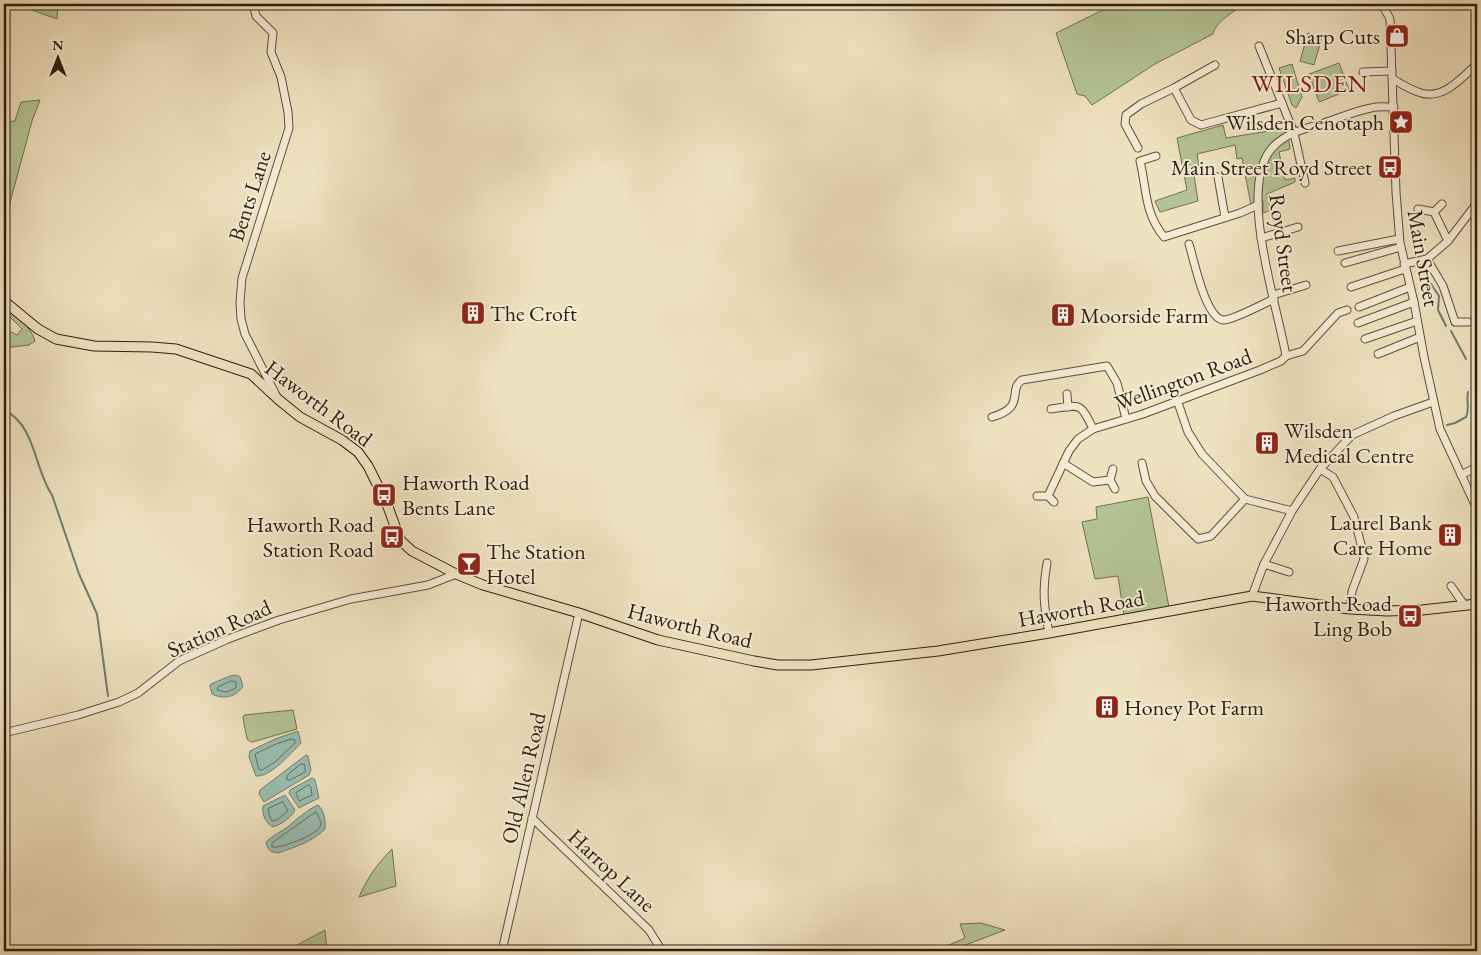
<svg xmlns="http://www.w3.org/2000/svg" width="1481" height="955" font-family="'EB Garamond',serif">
	<rect width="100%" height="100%" fill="#efe2c0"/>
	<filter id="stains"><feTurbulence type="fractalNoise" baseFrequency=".004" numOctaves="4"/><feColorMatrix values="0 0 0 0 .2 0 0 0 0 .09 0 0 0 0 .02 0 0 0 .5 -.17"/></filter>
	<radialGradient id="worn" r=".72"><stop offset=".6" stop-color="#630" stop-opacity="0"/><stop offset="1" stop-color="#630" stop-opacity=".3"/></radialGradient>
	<!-- green -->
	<g fill="#b5c496" stroke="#707152">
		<polygon points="29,4 58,4 57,19 29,9"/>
		<path d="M1115,4H1234L1237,9C1228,16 1216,22 1213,34L1155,64L1092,105L1085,96L1077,94L1056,33Z"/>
		<polygon points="1308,33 1322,37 1314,65 1300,61"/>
		<polygon points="1339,63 1349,90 1319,102 1309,74"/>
		<polygon points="1292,64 1302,97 1296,108 1292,105 1279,68"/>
		<polygon points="40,100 32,121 4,225 4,122 15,121 21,102"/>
		<polygon points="1223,125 1226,138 1287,128 1290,149 1279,152 1285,180 1295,178 1295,182 1267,194 1271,210 1263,213 1263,201 1251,205 1242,158 1237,159 1235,145 1197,154 1200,173 1194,175 1198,201 1160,212 1155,201 1187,190 1177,138"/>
		<path d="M8,309C18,318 31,327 35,341L29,345L4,348V332L9,331L17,335L22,329L6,313Z"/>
		<polygon points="1148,497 1169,607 1124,616 1118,576 1095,579 1082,522 1097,519 1096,507"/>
		<polygon points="293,710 297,729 256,741 251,742 247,739 243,718 244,715"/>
		<path d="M392,849L396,886L359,897C367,878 378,863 392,849Z"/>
		<polygon points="981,923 1005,930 950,951 935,951 965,938 960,924"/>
		<polygon points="325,930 327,951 286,951"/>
	</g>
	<!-- water -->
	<g fill="#9abeb1" stroke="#6e7e70">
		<path d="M236,675L240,677L243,686C236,697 224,700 212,694L210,686L211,684L230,676Z"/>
		<path d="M298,731L301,743C291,753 271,777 256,776L249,757L250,751L275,739Z"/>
		<polygon points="306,755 308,756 311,770 309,775 264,802 259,794 260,790"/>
		<polygon points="312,778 315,780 319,798 299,808 289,793 290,790"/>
		<path d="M285,795L295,810C290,819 281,824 273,827C265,823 262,814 263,806Z"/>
		<path d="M318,805C324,811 326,821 325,829C312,842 295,847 278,853C270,852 268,850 266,842C273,835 281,832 289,826C298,818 307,810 318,805Z"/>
	</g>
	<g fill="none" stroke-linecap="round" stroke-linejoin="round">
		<!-- shore -->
		<g stroke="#636e60" stroke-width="1">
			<polygon points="232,681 236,682 236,688 226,692 217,690 218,687"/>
			<polygon points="292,739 295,740 295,743 275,762 262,770 259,770 255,754 276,744"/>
			<polygon points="301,764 305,765 305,772 290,780 287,780 287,776"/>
			<polygon points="309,785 311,787 312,795 299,801 296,793"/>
			<polygon points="283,802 288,811 277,820 272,821 269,815 268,809"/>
			<path d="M316,812C318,816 323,823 320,827C316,835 280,849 272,847V843L276,840Z"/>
		</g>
		<!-- stream -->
		<g stroke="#6e7e70" stroke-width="2">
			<polyline points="1427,278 1439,296 1438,310 1446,326"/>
			<polyline points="1451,331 1466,359"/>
			<path d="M4,410C36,425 34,469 52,495L79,574L97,614L108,696"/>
			<path d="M1447,425L1455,423L1466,417C1470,408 1466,400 1468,392"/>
		</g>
		<defs>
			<g id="minor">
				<polyline points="253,4 256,16 273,33 271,52 281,77 288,112 289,128 242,278 240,302 241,319 245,334 276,395"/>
				<polyline points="1382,4 1390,19 1396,192 1400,243 1414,302 1424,357 1440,429 1477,509"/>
				<polyline points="1259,46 1294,133 1305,183"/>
				<polyline points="1363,72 1392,71"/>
				<path d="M1393,79C1401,84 1411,90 1421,93C1443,100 1462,78 1477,64"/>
				<polyline points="1174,88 1191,120 1201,125 1282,103"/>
				<polyline points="1138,148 1125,124 1126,115 1141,104 1174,88 1215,65"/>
				<path d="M1156,156L1140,161C1147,190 1144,212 1164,237L1240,213L1258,205"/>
				<polyline points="1218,177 1225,217"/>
				<polyline points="1442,204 1434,212 1448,241"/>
				<polyline points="1418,209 1434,212"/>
				<polyline points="1261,238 1298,227"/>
				<path d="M1189,244C1194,260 1205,317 1223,320C1231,321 1265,303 1274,299"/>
				<polyline points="1338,251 1399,239"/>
				<polyline points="1427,259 1443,286 1455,322 1468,322"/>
				<polyline points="1345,263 1401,247"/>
				<polyline points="1404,264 1427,259 1448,241 1477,203"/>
				<polyline points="1476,272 1477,273"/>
				<polyline points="1351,287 1405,269"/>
				<polyline points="1273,295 1306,285"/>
				<polyline points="1359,307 1410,287"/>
				<polyline points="1358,323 1414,302"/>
				<polyline points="1365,339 1417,321"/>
				<polyline points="1378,354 1420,337"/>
				<path d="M1286,356C1278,307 1236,186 1273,147C1286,133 1307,128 1324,123C1339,118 1355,111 1371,108C1378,106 1386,107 1394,107"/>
				<polyline points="1067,394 1068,407"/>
				<polyline points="1177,400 1188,432 1202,454 1245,499 1292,511"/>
				<path d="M1051,409C1080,405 1080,401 1093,429"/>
				<path d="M992,417C1027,407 1007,390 1022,380L1107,366L1117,383L1126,419"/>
				<polyline points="1477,430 1477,434"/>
				<polyline points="1063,463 1093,482 1110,480"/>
				<polyline points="1142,463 1146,481 1155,496 1198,539 1211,536 1245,499"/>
				<polyline points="1113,469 1110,480 1115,489"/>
				<polyline points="1320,469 1333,477 1354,517 1363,552 1364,559 1352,591 1350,609"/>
				<polyline points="1461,475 1477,467"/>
				<polyline points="1037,496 1048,496 1054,502"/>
				<polyline points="1048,496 1069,451 1078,439 1093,429 1143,414 1260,370 1281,361 1286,356 1303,351 1338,313 1347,310"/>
				<path d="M1047,563C1042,592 1044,606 1049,633"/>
				<polyline points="1264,564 1289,572"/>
				<polyline points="1451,586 1465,606"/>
				<polyline points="1252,596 1264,564 1292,511 1320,469 1352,435 1394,416 1433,402"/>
				<polyline points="4,733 78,715 119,702 138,693 179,661 228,639 279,620 351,599 428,585 456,574"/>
				<polyline points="532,818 649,930 662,951"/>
				<polyline points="502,951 579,613"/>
			</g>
			<polyline id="major" points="4,301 38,329 56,339 94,346 152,347 176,349 251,374 279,400 300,417 342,440 358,452 368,466 387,504 400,540 412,551 456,574 483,585 579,613 658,640 754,661 778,665 811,665 938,651 1049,633 1252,596 1350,609 1387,611 1422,610 1477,604"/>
		</defs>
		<!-- minor casing -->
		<use href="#minor" stroke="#5d4f3b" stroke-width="9"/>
		<!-- major casing -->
		<use href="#major" stroke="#2c1e0f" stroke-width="11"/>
		<!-- minor -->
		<use href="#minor" stroke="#f5ecd6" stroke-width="7"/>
		<!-- major -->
		<use href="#major" stroke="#efe2c0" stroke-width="9"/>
	</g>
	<!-- icons -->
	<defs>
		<symbol id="shop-square" viewBox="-11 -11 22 22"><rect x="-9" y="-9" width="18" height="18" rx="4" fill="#8f2418" stroke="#f5ecd6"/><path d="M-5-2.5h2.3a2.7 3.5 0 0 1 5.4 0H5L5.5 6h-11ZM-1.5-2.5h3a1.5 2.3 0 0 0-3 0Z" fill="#fff"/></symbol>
		<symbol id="sight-square" viewBox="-11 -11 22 22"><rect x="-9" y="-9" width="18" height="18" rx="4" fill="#8f2418" stroke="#f5ecd6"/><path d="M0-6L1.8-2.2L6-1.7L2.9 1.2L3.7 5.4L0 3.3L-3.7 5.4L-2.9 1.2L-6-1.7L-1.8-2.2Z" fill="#fff"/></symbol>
		<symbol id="bus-square" viewBox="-11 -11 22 22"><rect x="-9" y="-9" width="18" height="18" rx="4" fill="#8f2418" stroke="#f5ecd6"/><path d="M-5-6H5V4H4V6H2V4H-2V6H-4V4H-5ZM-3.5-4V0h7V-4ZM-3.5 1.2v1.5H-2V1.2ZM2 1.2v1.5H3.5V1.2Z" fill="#fff"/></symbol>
		<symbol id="building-square" viewBox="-11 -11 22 22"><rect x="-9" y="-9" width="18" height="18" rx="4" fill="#8f2418" stroke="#f5ecd6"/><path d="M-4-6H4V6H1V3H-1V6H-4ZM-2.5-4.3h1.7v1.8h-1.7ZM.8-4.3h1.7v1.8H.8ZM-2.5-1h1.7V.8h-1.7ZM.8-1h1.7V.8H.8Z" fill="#fff"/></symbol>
		<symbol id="bar-square" viewBox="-11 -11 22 22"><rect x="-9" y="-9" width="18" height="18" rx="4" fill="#8f2418" stroke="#f5ecd6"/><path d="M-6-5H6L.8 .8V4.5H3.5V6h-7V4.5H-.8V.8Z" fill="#fff"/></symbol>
	</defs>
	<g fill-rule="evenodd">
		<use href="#shop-square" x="1383" y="22" width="28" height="28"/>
		<use href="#sight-square" x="1387" y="108" width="28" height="28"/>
		<use href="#bus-square" x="1376" y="153" width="28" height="28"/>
		<use href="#building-square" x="459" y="299" width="28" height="28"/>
		<use href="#building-square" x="1049" y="301" width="28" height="28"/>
		<use href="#building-square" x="1253" y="429" width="28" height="28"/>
		<use href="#bus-square" x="370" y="481" width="28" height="28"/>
		<use href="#building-square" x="1436" y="521" width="28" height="28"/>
		<use href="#bus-square" x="378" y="523" width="28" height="28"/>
		<use href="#bar-square" x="455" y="550" width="28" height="28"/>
		<use href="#bus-square" x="1396" y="602" width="28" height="28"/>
		<use href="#building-square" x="1093" y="693" width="28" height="28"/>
	</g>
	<g text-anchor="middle" stroke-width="4" stroke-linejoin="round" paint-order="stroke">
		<!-- poi labels -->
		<g font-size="22" fill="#2c1e0f" stroke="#f5ecd6" text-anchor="end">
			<text x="1380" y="44">Sharp Cuts</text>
			<text x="1384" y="130">Wilsden Cenotaph</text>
			<text x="1372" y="175">Main Street Royd Street</text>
			<text x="490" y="321" text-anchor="start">The Croft</text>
			<text x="1080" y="323" text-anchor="start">Moorside Farm</text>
			<text x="1284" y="438" text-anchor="start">Wilsden<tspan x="1284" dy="25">Medical Centre</tspan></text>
			<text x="402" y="490" text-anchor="start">Haworth Road<tspan x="402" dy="25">Bents Lane</tspan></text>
			<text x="1432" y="530">Laurel Bank<tspan x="1432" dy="25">Care Home</tspan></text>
			<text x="374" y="532">Haworth Road<tspan x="374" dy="25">Station Road</tspan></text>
			<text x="486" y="559" text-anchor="start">The Station<tspan x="486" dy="25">Hotel</tspan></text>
			<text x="1392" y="611">Haworth Road<tspan x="1392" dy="25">Ling Bob</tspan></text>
			<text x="1124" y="715" text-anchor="start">Honey Pot Farm</text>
		</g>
		<!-- street labels -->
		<g font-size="22" fill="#2c1e0f" stroke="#f5ecd6">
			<text transform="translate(249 196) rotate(-72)" y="8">Bents Lane</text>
			<text transform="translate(1284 243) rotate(82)" y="8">Royd Street</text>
			<text transform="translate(1424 258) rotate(80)" y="8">Main Street</text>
			<text transform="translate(1183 379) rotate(-20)" y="8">Wellington Road</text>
			<text transform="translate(319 403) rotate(37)" y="8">Haworth Road</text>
			<text transform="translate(1081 608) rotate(-10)" y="8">Haworth Road</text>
			<text transform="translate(690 625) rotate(14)" y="8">Haworth Road</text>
			<text transform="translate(219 628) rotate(-24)" y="8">Station Road</text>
			<text transform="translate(523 778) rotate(-77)" y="8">Old Allen Road</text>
			<text transform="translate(612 870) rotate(43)" y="8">Harrop Lane</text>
		</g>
		<!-- quarter labels -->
		<g font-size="25" letter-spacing="1" fill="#7a1f14" stroke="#f5ecd6">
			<text x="1310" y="92">WILSDEN</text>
		</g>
	</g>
	<!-- margin -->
	<rect width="1481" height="955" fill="none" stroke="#efe2c0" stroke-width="20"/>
	<rect x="5" y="5" width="1471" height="945" fill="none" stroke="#2c1e0f" stroke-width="2.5"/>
	<rect x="10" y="10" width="1461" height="935" fill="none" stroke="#2c1e0f"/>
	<!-- north arrow -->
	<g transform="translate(58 58)" stroke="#f5ecd6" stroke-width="4" paint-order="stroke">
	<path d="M0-4L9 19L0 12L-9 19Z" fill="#2c1e0f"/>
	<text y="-8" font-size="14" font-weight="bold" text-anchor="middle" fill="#2c1e0f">N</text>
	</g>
	<rect width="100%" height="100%" filter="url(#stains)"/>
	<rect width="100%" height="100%" fill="url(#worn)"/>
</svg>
